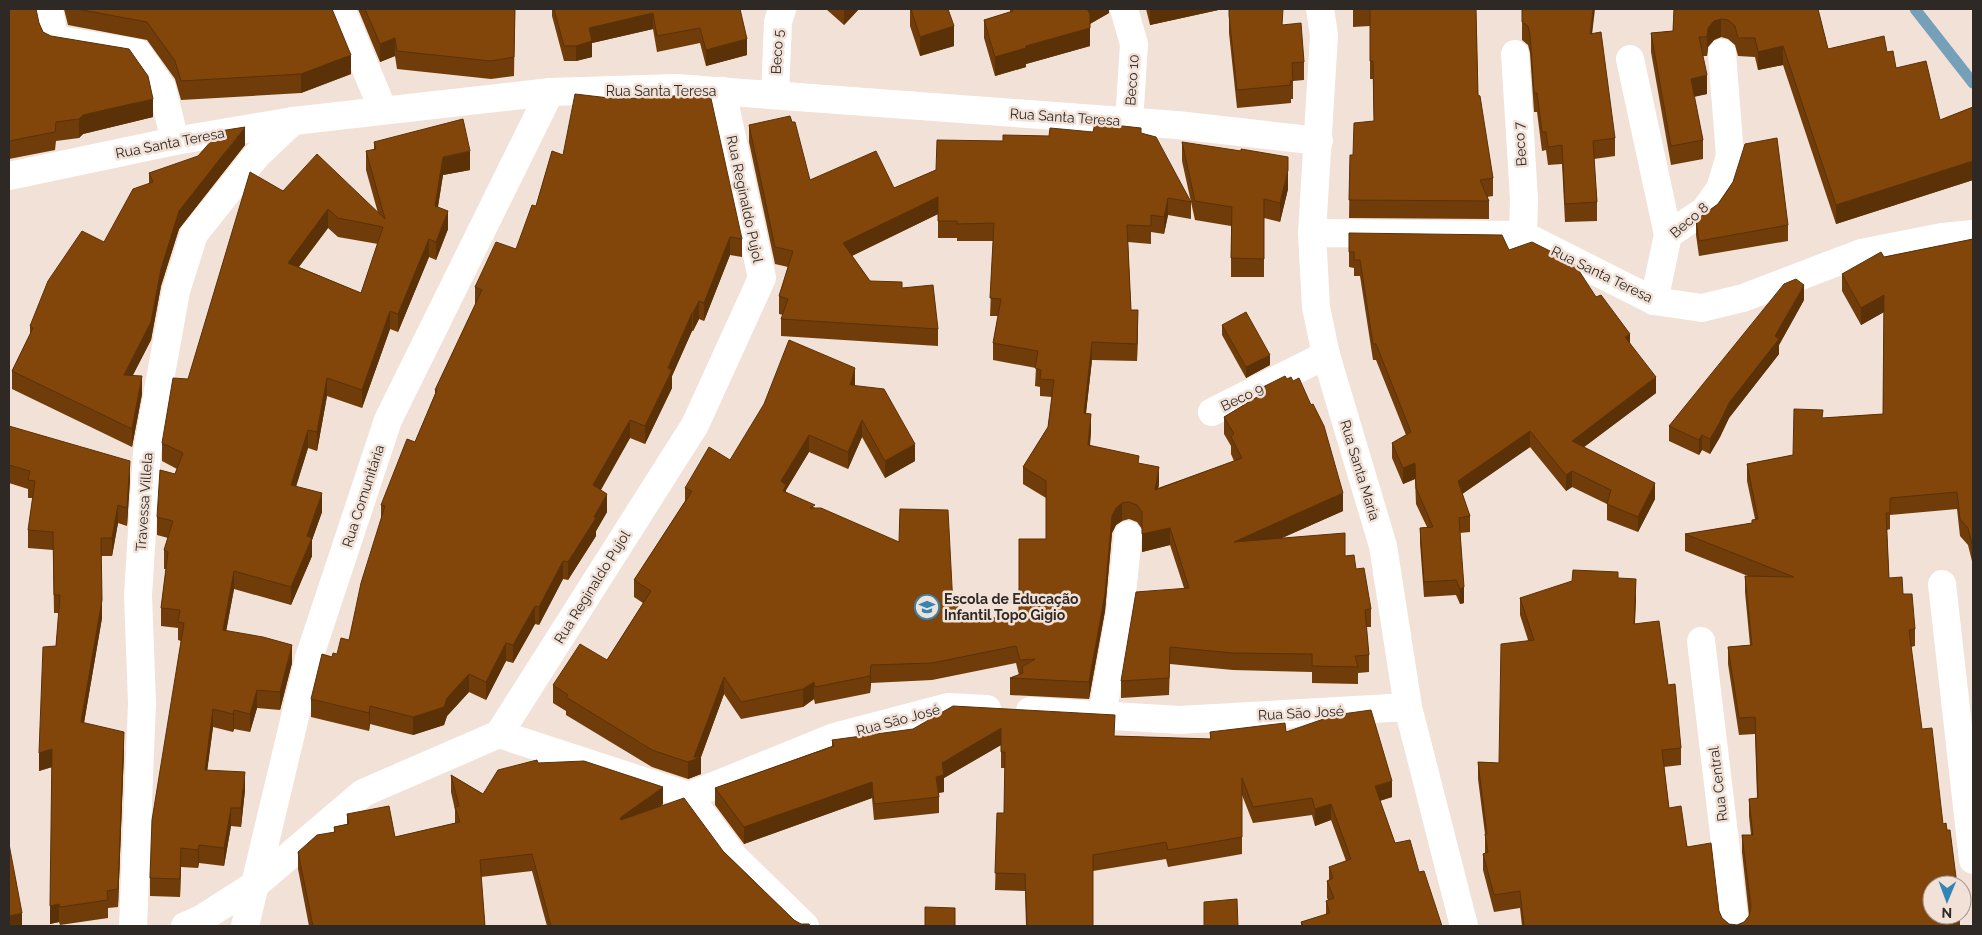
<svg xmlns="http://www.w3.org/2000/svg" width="1982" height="935" font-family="Raleway,sans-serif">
	<rect width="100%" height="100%" fill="#f1e1d6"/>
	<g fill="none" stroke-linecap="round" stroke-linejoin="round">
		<!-- stream -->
		<polyline stroke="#769fb9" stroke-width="11" points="1915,9 1973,83"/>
		<!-- minor -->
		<g stroke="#fff" stroke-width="28">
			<polyline points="49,9 54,39 138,53 162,88 175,141"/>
			<polyline points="341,9 383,110"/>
			<polyline points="1124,9 1134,44 1129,122"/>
			<polyline points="1320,9 1324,35 1312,233 1316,307 1326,355 1383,546 1408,707 1464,926"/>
			<polyline points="1515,54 1524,199 1523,235"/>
			<polyline points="1630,59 1668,235"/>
			<polyline points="775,95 778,22 782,9"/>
			<polyline points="9,176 175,141 293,121 550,92 676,88 1177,125 1319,141"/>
			<polyline points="1312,233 1523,235 1654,301 1702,308 1743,298 1861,253 1942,237 1973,234"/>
			<polyline points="1654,301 1668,235 1705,210 1720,189 1730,156 1722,53"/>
			<polyline points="1212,412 1326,355"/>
			<polyline points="1942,584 1973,860"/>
			<polyline points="1701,641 1735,926"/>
			<polyline points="1030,711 1179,720 1408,707"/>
			<polyline points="1102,715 1120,613 1128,535"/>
			<polyline points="499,734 689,796 834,737 948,707 987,709"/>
			<polyline points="689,796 734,857 805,926"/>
			<polyline points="133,926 142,703 138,595 147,452 176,291 194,234 257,155 293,121"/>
			<polyline points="185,926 201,919 256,884 363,793 499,734 695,425 762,278 722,91"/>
			<polyline points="245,926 309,658 388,420 550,92"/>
		</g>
	</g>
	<!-- wall -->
	<g fill="#703c09" fill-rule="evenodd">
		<polygon points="9,9 39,23 43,32 153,117 83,134 79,138 56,141 55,150 9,159"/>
		<polygon points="64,9 332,9 351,74 301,93 181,100 175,79 147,40 68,25"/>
		<polygon points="358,9 515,9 514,76 491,79 397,69 395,56 380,62"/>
		<polygon points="552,9 740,9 747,55 706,66 700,43 657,52 653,29 592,43 592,57 576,61 564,61 552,16"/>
		<polygon points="826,9 859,9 844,25"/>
		<polygon points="910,9 948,9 954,46 920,56 910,26"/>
		<polygon points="1010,9 1109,9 1109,13 1090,24 1090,46 1026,64 1026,67 995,76 984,38 984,20 1010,12"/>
		<polygon points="1146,9 1223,9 1150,25"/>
		<polygon points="1229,9 1283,25 1304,62 1304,80 1293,81 1293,99 1291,99 1291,103 1237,108 1229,33"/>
		<polygon points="1353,9 1476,9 1478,95 1493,178 1493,196 1487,197 1489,201 1489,219 1349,218 1350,155 1353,155 1374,121 1373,79 1370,79 1370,26 1353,27"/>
		<polygon points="1674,9 1818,9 1828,49 1887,52 1896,68 1940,120 1973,107 1973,180 1836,224 1783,65 1758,70 1755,57 1738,56 1735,45 1728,39 1721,37 1714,40 1708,47 1707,56 1703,56 1707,94 1694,97 1703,140 1703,159 1671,165 1651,52 1651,33 1673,31"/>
		<polygon points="1522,22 1592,33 1615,138 1615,156 1594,159 1597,202 1597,221 1565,222 1562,164 1548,165 1546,150 1542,151 1537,112 1534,112 1530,53 1528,45 1522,40"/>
		<polygon points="749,125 810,180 894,188 1003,141 1093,132 1141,133 1191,202 1182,161 1182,142 1288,189 1280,222 1264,218 1264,277 1231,277 1231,226 1195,220 1191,202 1191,219 1168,215 1164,234 1151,232 1151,244 1128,242 1131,310 1138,327 1137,361 1092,360 1086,413 1091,431 1090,446 1139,463 1159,484 1158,488 1234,461 1231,454 1231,446 1224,434 1224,417 1261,394 1261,388 1343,511 1282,538 1345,556 1356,569 1371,609 1371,627 1366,627 1369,655 1369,672 1358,673 1358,684 1312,683 1312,672 1233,670 1170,664 1169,695 1121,698 1121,681 1184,588 1170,545 1142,552 1142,529 1137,522 1129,519 1122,521 1116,525 1112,533 1105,611 1089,699 1010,695 1010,678 1019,675 1016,663 932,680 871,683 870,693 815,704 814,699 803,707 741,719 724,694 701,757 701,774 688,779 652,767 566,715 566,711 553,703 553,685 607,660 643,603 634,597 634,580 685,501 685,488 730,460 855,385 915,461 885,478 862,437 848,469 809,452 786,490 786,492 815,508 953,606 958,613 1019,621 1046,539 1046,498 1023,484 1023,467 1048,427 1052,397 1040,396 1040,387 1035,386 1036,368 993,360 993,343 998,316 990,316 993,241 957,241 957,238 938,238 938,214 852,256 870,281 902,288 938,329 938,346 781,336 781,319 783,315 779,314 779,296 788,267 775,264 749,142"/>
		<path d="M374,142L470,170L443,175L438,207L448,229L436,260L429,257L398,332L390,329L362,408L327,396L317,451L308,448L296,486L322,512L312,540V556L291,605L234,589L226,631L292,663L280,710L257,708L250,732L234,729L233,732L213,727L207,770L245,790L241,827L231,826L224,866L199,863L198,868L181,867L180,897L150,896V878L181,641L178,640V628L161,626V608L166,569H164V550L168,538L157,535V517L177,469L162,461V443L188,379L283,191L378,213L366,170V151L374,150ZM328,228L338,237L378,244L361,293L299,267Z"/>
		<polygon points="245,145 179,229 161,286 151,340 133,375 142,394 132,447 12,389 12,371 30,334 30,326 104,242 149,183 149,173"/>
		<polygon points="552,151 742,239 742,257 730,255 704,321 699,319 693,331 692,331 672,376 672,388 645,444 630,438 601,490 607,512 596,531 596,536 568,580 563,579 539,625 535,624 513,663 506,661 486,700 469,692 447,716 444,725 413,735 370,724 369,731 311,717 311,699 332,657 337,654 349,640 381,519 381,505 415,442 435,394 435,390 475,305 475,287 516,249 536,206"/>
		<polygon points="1733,182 1788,225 1788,241 1699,256 1696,235 1696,220 1718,204"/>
		<polygon points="1349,233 1509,250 1596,297 1630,343 1656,393 1584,447 1655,499 1638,532 1607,520 1607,504 1572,487 1566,491 1530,447 1462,494 1470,516 1470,532 1460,533 1464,603 1460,604 1456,595 1424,597 1420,543 1420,528 1427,527 1416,504 1415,479 1403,484 1392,458 1392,443 1406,435 1376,360 1373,360 1360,276 1354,276 1354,268 1349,267"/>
		<polygon points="1973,239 1973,565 1968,545 1960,536 1957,509 1890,515 1890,529 1887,530 1889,578 1903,594 1915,629 1915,646 1911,647 1932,915 1960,915 1960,926 1522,926 1520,908 1494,912 1483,870 1483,854 1485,853 1485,834 1478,779 1478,762 1499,763 1528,640 1520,615 1520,598 1618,578 1636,595 1635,624 1668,685 1681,748 1681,765 1664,767 1669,808 1722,918 1729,924 1737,925 1744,922 1749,916 1742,852 1742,835 1751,835 1749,816 1749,799 1757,798 1755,734 1739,735 1728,664 1728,647 1750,645 1745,592 1745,576 1748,576 1685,551 1685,534 1752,523 1755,519 1747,481 1747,464 1793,455 1823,418 1883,414 1884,312 1861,325 1842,291 1842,274 1884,257"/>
		<polygon points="1804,300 1779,345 1779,354 1729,418 1720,437 1710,454 1702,450 1699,455 1669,441 1669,426"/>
		<polygon points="1222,325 1270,365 1246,378 1222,335"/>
		<polygon points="9,426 130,479 127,526 118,523 112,556 101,556 102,618 84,723 124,750 118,907 108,908 108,918 60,925 59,922 50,924 52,767 39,771 56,646 59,613 54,613 53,550 28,548 28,530 33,498 28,498 28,489 9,483"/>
		<polygon points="1210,732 1286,732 1392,797 1380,801 1395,843 1419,872 1442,926 1301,926 1301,922 1326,915 1326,901 1328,900 1327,898 1327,881 1329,880 1329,867 1346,861 1331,820 1315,826 1312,815 1253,823 1242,795 1242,854 1168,867 1166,859 1093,871 1093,926 1026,926 1025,891 995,890 997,813 1004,813 1005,768 1001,768 1001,745 944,778 944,792 939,793 939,813 874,820 872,798 744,844 715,805 715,788 832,746 832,740 1114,736 1210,739"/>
		<polygon points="538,763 663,804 660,807 723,851 794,920 801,924 810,926 547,926 532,871 481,877 485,926 309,926 298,869 298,852 334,832 334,827 347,824 347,814 395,837 455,823 455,810 451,792 451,775 483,794"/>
	</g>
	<!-- shaded-wall -->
	<g fill="#5b3107">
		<polygon points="844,9 859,9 844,25"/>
		<polygon points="1086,9 1109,9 1109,13 1086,26"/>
		<polygon points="1150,9 1223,9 1150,25"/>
		<polygon points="1593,9 1595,9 1590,52 1590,34"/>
		<polygon points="653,13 653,29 592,43 592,57 576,61 576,46 589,28"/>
		<polygon points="1721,19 1721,37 1714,40 1708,47 1707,56 1707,37 1708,28 1714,21"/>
		<polygon points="954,26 954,46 920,56 920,37"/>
		<polygon points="1090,28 1090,46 1026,64 1026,67 995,76 995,57 1026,46"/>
		<polygon points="395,38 395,56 380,62 380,44"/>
		<polygon points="747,39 747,55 706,66 706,50"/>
		<polygon points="1783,46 1783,65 1758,70 1758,52"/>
		<polygon points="351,55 351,74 301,93 301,74"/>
		<polygon points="1707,75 1707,94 1691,97 1691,79"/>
		<polygon points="153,99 153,117 83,134 79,138 79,119 83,115"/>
		<polygon points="245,127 245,145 179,229 161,286 151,340 124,392 124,375 161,269 179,211"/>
		<polygon points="470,151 470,170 443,175 435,224 435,206 443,157"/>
		<polygon points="1973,161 1973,180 1836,224 1836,205"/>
		<polygon points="1288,170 1288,189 1280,222 1280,203"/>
		<polygon points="938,197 938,214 843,260 843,243"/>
		<polygon points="1168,198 1168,215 1164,234 1164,217"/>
		<polygon points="328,209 328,228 288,281 288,263"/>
		<polygon points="448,211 448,229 436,260 436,242"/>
		<polygon points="730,237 730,255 704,321 704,303"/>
		<polygon points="429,239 429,257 398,332 398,314"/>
		<polygon points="1804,285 1804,300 1779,345 1779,354 1729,418 1720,437 1710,454 1710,439 1729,403 1775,336"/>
		<polygon points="1884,295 1884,312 1861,325 1861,308"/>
		<polygon points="699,301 699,319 693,331 693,313"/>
		<polygon points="1138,310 1138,327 1137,361 1137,344"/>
		<polygon points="390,311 390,329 362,408 362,390"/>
		<polygon points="692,313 692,331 672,376 672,388 645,444 645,426 668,368"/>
		<polygon points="1630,334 1630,350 1625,337"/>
		<polygon points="1092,342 1092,360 1084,430 1084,413"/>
		<polygon points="1270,355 1270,365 1246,378 1246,367"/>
		<polygon points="855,368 855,385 850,385"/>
		<polygon points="142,376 142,394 132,447 132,429"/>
		<polygon points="1656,377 1656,393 1572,456 1572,441"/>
		<polygon points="327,378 327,396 317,451 317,432"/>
		<polygon points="1091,414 1091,431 1088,463 1088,445"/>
		<polygon points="630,420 630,438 593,503 593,485"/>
		<polygon points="862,420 862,437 848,469 848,452"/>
		<polygon points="308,430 308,448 291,503 291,485"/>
		<polygon points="1530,431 1530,447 1458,497 1458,481"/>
		<polygon points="809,435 809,452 786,490 786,502 783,508 781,481"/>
		<polygon points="1702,435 1702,450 1699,455 1699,440"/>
		<polygon points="915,444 915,461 885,478 885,461"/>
		<polygon points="130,461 130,479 127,526 127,508"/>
		<polygon points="1415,463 1415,479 1403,484 1403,468"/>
		<polygon points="1159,467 1159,484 1155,507 1155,490"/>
		<polygon points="1572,471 1572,487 1566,491 1566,475"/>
		<polygon points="1655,483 1655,499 1638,532 1638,517"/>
		<polygon points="322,493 322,512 312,540 312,556 291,605 291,587 307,536"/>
		<polygon points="1343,493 1343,511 1234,559 1234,542"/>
		<polygon points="607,494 607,512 596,531 596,536 568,580 568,562"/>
		<polygon points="1122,503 1122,521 1116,525 1112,533 1105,611 1089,699 1089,682 1112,516 1116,508"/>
		<polygon points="118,505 118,523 112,556 112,538"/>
		<polygon points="1170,528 1170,545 1142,552 1142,534"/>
		<polygon points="563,561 563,579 539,625 539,607"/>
		<polygon points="234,571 234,589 223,648 223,630"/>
		<polygon points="1636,579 1636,595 1634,641 1634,624"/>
		<polygon points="1464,587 1464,603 1460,604 1460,589"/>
		<polygon points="102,600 102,618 81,740 81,722"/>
		<polygon points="535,606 535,624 513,663 513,645"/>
		<polygon points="506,643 506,661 486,700 486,682"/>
		<polygon points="292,645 292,663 280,710 280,692"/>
		<polygon points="871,665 871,683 870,693 870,676"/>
		<polygon points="469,674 469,692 447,716 444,725 413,735 413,717 447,698"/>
		<polygon points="724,677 724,694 701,757 701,774 688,779 688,762 694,757"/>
		<polygon points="814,682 814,699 803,707 803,689"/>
		<polygon points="257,690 257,708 250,732 250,714"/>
		<polygon points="370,706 370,724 369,731 369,713"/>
		<polygon points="213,709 213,727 205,788 205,770"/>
		<polygon points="234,710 234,729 233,732 233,714"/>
		<polygon points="1001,728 1001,745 944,778 944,792 936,793 936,777 942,763"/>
		<polygon points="124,732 124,750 118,907 118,889"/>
		<polygon points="52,749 52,767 39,771 39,753"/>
		<polygon points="245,772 245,790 241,827 241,808"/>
		<polygon points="1392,781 1392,797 1375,802 1375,786"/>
		<polygon points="872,782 872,798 744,844 744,827"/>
		<polygon points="663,787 663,804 620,835 620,818"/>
		<polygon points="1331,804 1331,820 1315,826 1315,809"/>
		<polygon points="231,808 231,826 224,866 224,848"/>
		<polygon points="199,845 199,863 198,868 198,850"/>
		<polygon points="181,848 181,867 180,897 180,879"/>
		<polygon points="59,904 59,922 50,924 50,906"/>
		<polygon points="22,913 22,926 9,926 9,916"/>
	</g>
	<!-- building -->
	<g fill="#82460a" stroke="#5b3107" fill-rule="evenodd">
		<polygon points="9,9 36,9 39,23 43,32 51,36 129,49 148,76 153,99 83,115 79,119 56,122 55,132 9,141"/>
		<polygon points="77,9 332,9 351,55 301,74 181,81 175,61 147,22"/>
		<polygon points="365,9 515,9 514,57 491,61 397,51 395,38 380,44"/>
		<polygon points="554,9 740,9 747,39 706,50 700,28 657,36 653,13 589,28 592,41 576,46 564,46"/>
		<polygon points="911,9 948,9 954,26 920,37"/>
		<polygon points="1012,9 1087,9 1090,14 1090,28 1026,46 1026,48 995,57 984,20 1013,11"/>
		<polygon points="1229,9 1283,9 1282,25 1301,23 1304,62 1292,63 1293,81 1290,81 1291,85 1237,90 1229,15"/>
		<polygon points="1370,9 1476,9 1478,95 1480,96 1493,178 1480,180 1489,201 1349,200 1350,155 1353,155 1354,123 1374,121 1373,61 1370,61"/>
		<polygon points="1522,9 1593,9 1590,34 1601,32 1615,138 1593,141 1597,202 1565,204 1562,145 1548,147 1546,132 1542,132 1537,93 1534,93 1530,34 1528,26 1522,22"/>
		<polygon points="1674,9 1818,9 1828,49 1884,36 1887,52 1893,51 1896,68 1926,61 1940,120 1973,107 1973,161 1836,205 1783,46 1758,52 1755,38 1738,38 1735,26 1728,20 1721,19 1714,21 1708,28 1707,37 1699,37 1707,75 1691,79 1703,140 1671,146 1651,33 1673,31"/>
		<polygon points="575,94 618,99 710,94 742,239 730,237 704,303 699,301 693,313 692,313 668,368 672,370 645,426 630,420 593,485 607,494 594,517 596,518 568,562 563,561 539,607 535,606 513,645 506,643 486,682 469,674 447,698 444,707 413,717 370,706 369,713 311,699 322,654 332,657 333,653 337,654 341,638 349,640 361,583 385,506 381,505 407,439 415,442 437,390 435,390 482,290 475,287 496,242 516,249 532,205 536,206 552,151 563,155"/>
		<polygon points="790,116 792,122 795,122 810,180 876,151 894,188 936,170 937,140 1003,141 1003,135 1049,136 1050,128 1093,132 1095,123 1141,128 1141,133 1156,137 1191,202 1168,198 1164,217 1151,215 1151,226 1127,225 1131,310 1138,310 1137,344 1092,342 1084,413 1091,414 1088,445 1139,456 1138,463 1159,467 1155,490 1242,458 1231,437 1234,434 1224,417 1264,393 1261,388 1285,376 1287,379 1291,377 1293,381 1299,378 1311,405 1313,404 1324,426 1343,493 1234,542 1345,533 1345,556 1354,555 1356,569 1364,568 1371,609 1365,610 1369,655 1355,656 1358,667 1312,666 1312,654 1233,653 1170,647 1169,678 1121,681 1136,592 1189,588 1170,528 1142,534 1142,512 1137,505 1129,502 1122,503 1116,508 1112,516 1105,594 1089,682 1010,678 1023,673 1022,667 1035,659 1020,660 1016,646 932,663 871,665 870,676 815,687 814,682 803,689 741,702 724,677 694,757 701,757 688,762 652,750 566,697 568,695 553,685 580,644 607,660 651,591 634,580 692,491 685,488 709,447 730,460 764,404 789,340 855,368 850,385 884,389 915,444 885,461 862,420 848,452 809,435 781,481 786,485 783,491 815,505 810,508 821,508 899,542 900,509 948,510 953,606 958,606 957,613 1019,621 1019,539 1046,539 1046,481 1023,467 1048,427 1054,380 1040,379 1041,370 1035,368 1038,351 993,343 1001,299 990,298 994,223 957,224 957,221 938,221 938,197 843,243 870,281 902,282 902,288 933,285 938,329 781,319 788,299 779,296 793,251 775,247 749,125"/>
		<path d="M463,119L470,151L443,157L435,206L448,211L436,242L429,239L398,314L390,311L362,390L327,378L317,432L308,430L291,485L322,493L307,536L312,538L291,587L234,571L223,630L263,637L292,645L280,692L257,690L250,714L234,710L233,714L213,709L205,770L245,772L241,808H231L224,848L199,845L198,850L181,848L180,879L150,878L152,820L184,623L178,622L180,610L161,608L168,552L164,550L173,521L157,517L160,470L175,474L183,453L162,443L173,378L188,379L250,172L283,191L317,154L385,219L366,151L376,149L374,142ZM328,209L338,218L383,227L361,293L288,263Z"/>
		<polygon points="245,127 179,211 161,269 151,322 124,375 142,376 132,429 12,371 33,328 30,326 48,281 82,231 104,242 133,189 153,182 149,173 198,156 220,131"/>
		<polygon points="1777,138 1788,225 1699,241 1696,220 1718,204 1733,182 1745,144"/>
		<polygon points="1182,142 1241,151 1241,149 1288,157 1288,170 1280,203 1264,199 1264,259 1231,258 1232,207 1195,201"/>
		<polygon points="1349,233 1502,235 1509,250 1532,242 1574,263 1596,297 1601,295 1630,334 1625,337 1656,377 1572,441 1655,483 1638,517 1607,504 1611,490 1572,471 1566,475 1530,431 1458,481 1470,516 1459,518 1464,587 1460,589 1456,580 1424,582 1420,528 1433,527 1416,488 1415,463 1403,468 1392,443 1411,432 1376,344 1373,344 1360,260 1354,260 1354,252 1349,252"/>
		<polygon points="1973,239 1973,548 1968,528 1960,519 1957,492 1890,498 1890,513 1886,513 1889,578 1902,577 1903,594 1912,594 1915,629 1909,630 1922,729 1932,728 1943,824 1946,823 1947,830 1950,830 1957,885 1932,885 1932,915 1953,915 1954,926 1524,926 1520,891 1494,895 1483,854 1488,852 1485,834 1487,834 1478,762 1499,763 1501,644 1534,640 1520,598 1572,581 1573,570 1618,572 1618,578 1636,579 1634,624 1659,621 1668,685 1675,684 1681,748 1662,750 1669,808 1681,806 1687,847 1711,843 1719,911 1722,918 1729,924 1737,925 1744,922 1749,916 1751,907 1742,835 1753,835 1749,799 1758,798 1755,717 1739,718 1728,647 1752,645 1745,576 1794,577 1685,534 1752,523 1752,520 1758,519 1747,464 1793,455 1794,409 1823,410 1822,418 1883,414 1884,295 1861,308 1842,274 1881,252 1884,257"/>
		<polygon points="1796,279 1804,285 1775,336 1779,339 1729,403 1720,422 1710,439 1702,435 1699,440 1669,426 1784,284"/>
		<polygon points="1246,312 1270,355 1246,367 1222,325"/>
		<polygon points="9,426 130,461 127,508 118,505 112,538 101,538 102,600 81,722 124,732 118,889 107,891 108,900 60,907 59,904 50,906 52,749 39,753 43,647 56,646 60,595 54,595 53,532 28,530 35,481 28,480 30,471 9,465"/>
		<polygon points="953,706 1115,715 1114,736 1211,739 1210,732 1285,723 1286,732 1335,715 1371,710 1392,781 1375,786 1395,843 1410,840 1419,872 1424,871 1442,926 1303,926 1301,922 1330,913 1326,901 1334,898 1327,881 1333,878 1329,867 1351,859 1331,804 1315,809 1312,798 1253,807 1242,778 1242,837 1168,850 1166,842 1093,855 1093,926 1027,926 1025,874 995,873 997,813 1004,813 1005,752 1001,752 1001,728 942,763 944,775 936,777 939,797 874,804 872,782 744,827 715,788 834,746 832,740 913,729"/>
		<polygon points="537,760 538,763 584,761 663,787 620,818 621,820 684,798 723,851 794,920 801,924 809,924 810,926 551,926 532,854 480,860 485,926 313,926 298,852 317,835 335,832 334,827 349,824 347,814 389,806 395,837 460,822 455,807 459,806 451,775 483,794 498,770"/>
		<polygon points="9,844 22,913 9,916"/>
		<polygon points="1237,899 1238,926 1204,926 1204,902"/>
		<polygon points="925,907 955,908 955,926 925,926"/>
	</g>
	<!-- icons -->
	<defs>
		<symbol id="school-ring" viewBox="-11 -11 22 22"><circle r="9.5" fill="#f1e1d6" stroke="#3286b6" stroke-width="1.5"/><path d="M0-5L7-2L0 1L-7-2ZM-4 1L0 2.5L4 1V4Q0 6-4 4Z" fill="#3286b6"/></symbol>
	</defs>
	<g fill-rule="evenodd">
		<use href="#school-ring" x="913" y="593" width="28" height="28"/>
	</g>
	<g text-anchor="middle" stroke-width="5" stroke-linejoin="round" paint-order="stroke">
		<!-- street labels -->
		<g font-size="14" fill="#2f2925" stroke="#f1e1d6">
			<text transform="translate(777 52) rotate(-87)" y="5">Beco 5</text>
			<text transform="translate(1132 80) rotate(-86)" y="5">Beco 10</text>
			<text x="661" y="96">Rua Santa Teresa</text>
			<text transform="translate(1065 117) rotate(4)" y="5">Rua Santa Teresa</text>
			<text transform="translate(170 143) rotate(-11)" y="5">Rua Santa Teresa</text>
			<text transform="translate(1520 144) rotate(-94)" y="5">Beco 7</text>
			<text transform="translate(745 199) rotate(78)" y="5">Rua Reginaldo Pujol</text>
			<text transform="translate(1689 220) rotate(-41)" y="5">Beco 8</text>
			<text transform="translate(1602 274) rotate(26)" y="5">Rua Santa Teresa</text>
			<text transform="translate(1242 397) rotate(-26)" y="5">Beco 9</text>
			<text transform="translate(1360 470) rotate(73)" y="5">Rua Santa Maria</text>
			<text transform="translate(363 496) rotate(-72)" y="5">Rua Comunitária</text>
			<text transform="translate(144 502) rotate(-86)" y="5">Travessa Villela</text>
			<text transform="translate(592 587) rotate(-58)" y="5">Rua Reginaldo Pujol</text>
			<text transform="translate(1301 713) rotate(-3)" y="5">Rua São José</text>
			<text transform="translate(898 720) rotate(-15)" y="5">Rua São José</text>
			<text transform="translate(1718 784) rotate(-97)" y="5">Rua Central</text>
		</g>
		<!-- poi labels -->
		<g font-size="14" font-weight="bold" fill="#2f2925" stroke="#f1e1d6" text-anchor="start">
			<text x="944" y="604">Escola de Educação<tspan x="944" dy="16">Infantil Topo Gigio</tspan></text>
		</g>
	</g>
	<!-- border -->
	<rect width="1982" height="935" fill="none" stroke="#2f2925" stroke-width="20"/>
	<!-- north arrow -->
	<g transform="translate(1947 900) rotate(181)"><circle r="24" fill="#f1e1d6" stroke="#a3978f"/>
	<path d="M0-4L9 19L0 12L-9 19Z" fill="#3286b6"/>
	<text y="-8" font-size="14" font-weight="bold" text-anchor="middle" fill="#2f2925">N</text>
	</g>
</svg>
